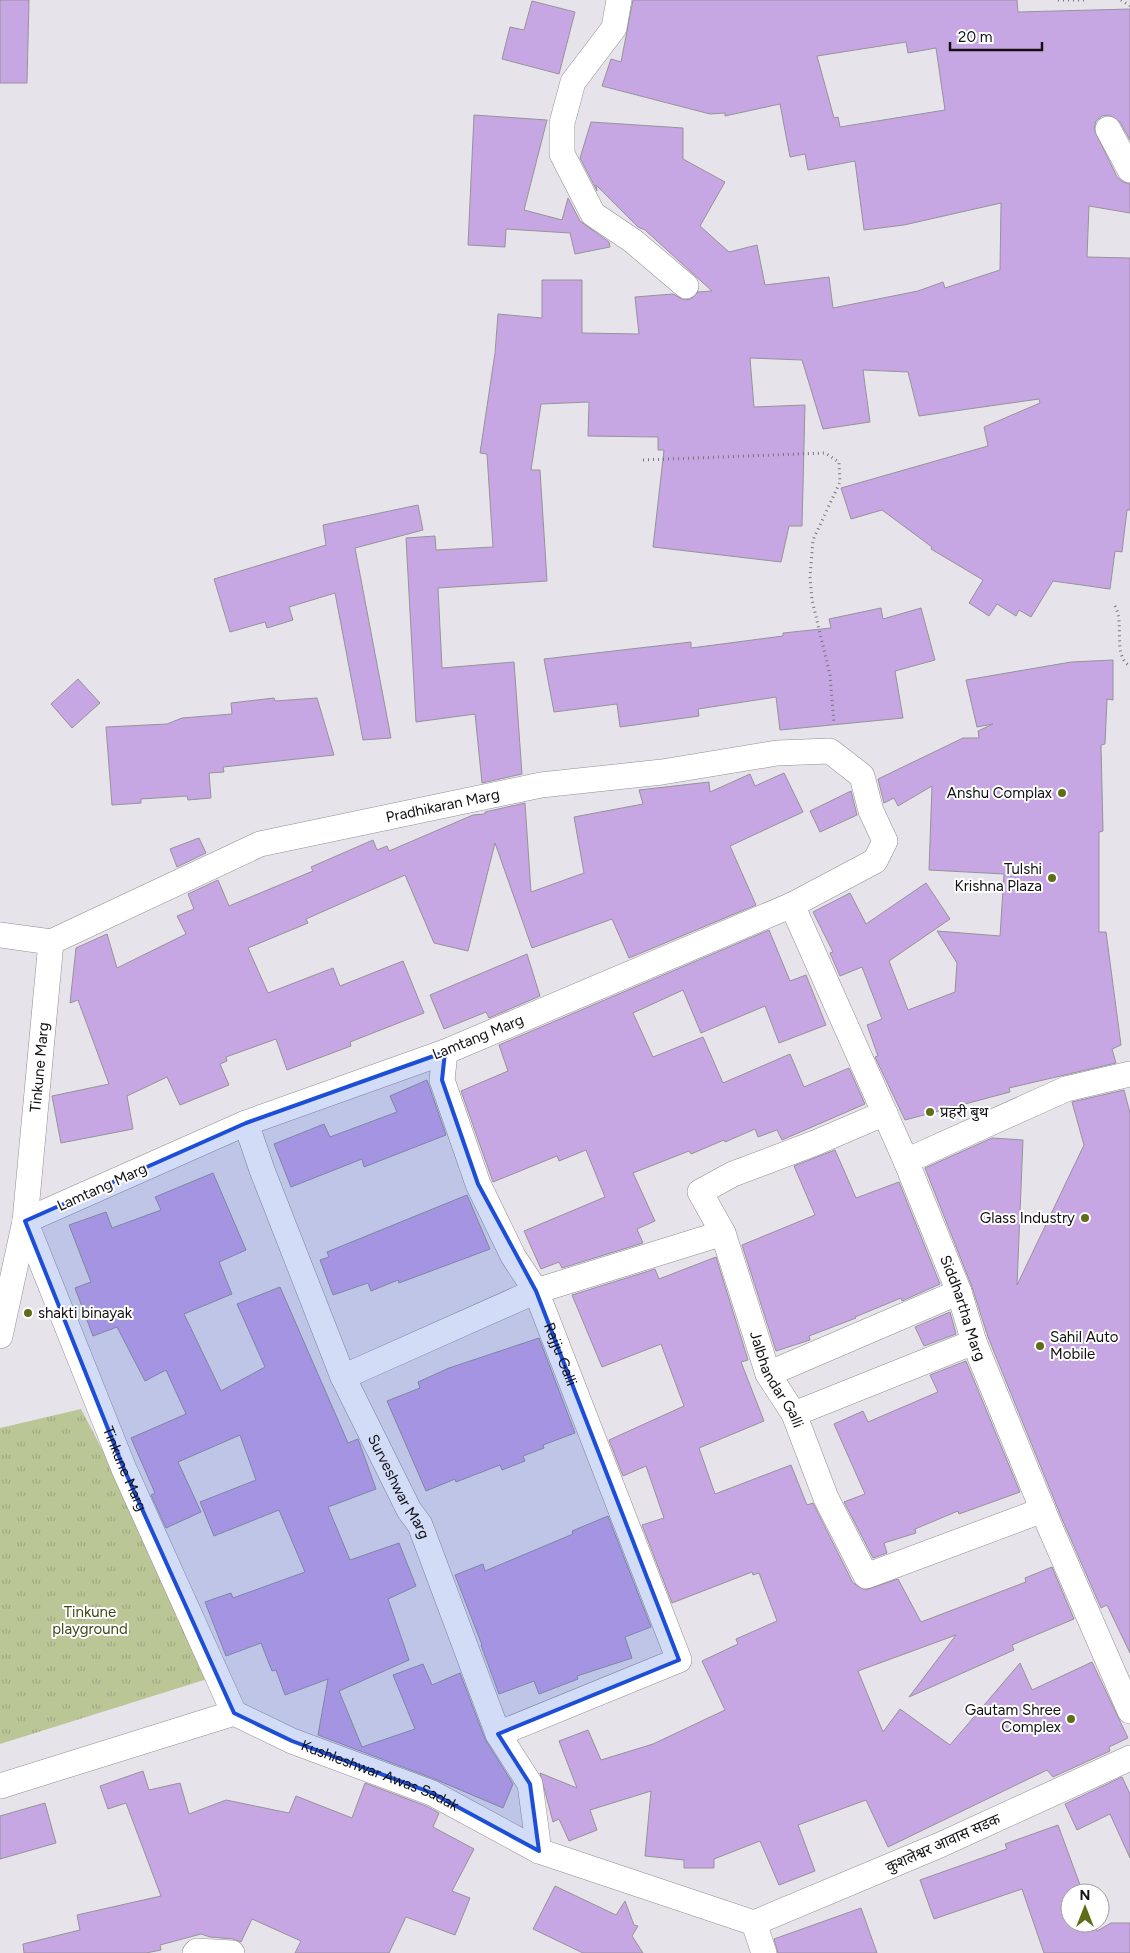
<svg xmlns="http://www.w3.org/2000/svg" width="1130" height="1953" font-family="Figtree,'Noto Sans Devanagari',sans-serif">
	<defs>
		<pattern id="grass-tufts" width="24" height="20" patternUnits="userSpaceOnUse" patternTransform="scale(1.25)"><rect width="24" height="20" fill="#bbc697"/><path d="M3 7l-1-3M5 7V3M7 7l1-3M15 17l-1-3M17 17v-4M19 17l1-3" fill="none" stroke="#a0a981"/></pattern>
	</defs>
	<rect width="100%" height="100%" fill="#e7e3ea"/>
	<!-- grass -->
	<polygon fill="url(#grass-tufts)" points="81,1409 220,1675 0,1744 0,1428"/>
	<!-- building -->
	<g fill="#c7a6e4" stroke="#969399" fill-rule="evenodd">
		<polygon points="0,0 29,0 27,83 0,83"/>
		<path d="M633,0H1017L1018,12L1130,9V140L1120,122L1109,115L1102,116L1096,121L1094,129L1117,177L1123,182L1130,184V213L1089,206L1087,257L1130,258V510H1127L1122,552L1115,551L1110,589L1053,581L1031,617L1019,610L1016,616L997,604L989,616L969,603L983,580L931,549L932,547L882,510L851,519L841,488L988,446L984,427L1040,403L1039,399L919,416L908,372L863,370L870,422L823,429L802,360L750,358L754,407L805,405L802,526H789L781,562L653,547L664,450H658V437L588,436L589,402L541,404L531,470H540L547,581L438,588L442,668L514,662L522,774L482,783L475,714L416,722L406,538L435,536L436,550L493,547L487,454L480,453L495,353L498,314L542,318V280H582V333L639,334L635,297L673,294L684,300L691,299L698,292L712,291L645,230L638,227L596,185L597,191L580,158L591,122L683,128V159L725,182L700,226L729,252L757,245L765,285L829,277L833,308L918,291L943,282L945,288L1000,270L1001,203L904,225L864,230L855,161L808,170L805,154L790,157L780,104L725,116V113L710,114L602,86L611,59L621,62ZM906,42L908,53L936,48L945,110L840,127L838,117L834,118L817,56Z"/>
		<polygon points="532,1 575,12 559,74 502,59 510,27 524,30"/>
		<polygon points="474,115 547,120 524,210 562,220 568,198 580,221 609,242 610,247 575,254 570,233 506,229 505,247 468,245"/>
		<polygon points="418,505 423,530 355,548 391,738 363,740 335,593 289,607 293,620 267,628 265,622 230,632 214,579 326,545 323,525"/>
		<polygon points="881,608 883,619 921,608 935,660 895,671 903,718 780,730 776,697 698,709 699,716 620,727 617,704 554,712 544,659 691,642 691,648 783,636 783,633 831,628 829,619"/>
		<polygon points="1113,660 1113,700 1107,699 1105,744 1101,745 1103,831 1099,832 1099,932 1106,932 1121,1045 1112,1049 1116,1063 1009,1088 1010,1092 905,1120 875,1057 878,1056 867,1025 882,1019 862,967 840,976 830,953 833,952 813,912 850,893 866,924 926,883 950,919 889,961 908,1010 955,992 957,963 937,931 1000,936 1004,874 929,870 932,786 898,806 894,798 884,803 878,779 963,738 979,738 978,731 993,724 977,727 966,680 1071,662"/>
		<polygon points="78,679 100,703 72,728 51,704"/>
		<polygon points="274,698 275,701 317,698 334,755 223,767 224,772 209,773 211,798 188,800 187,796 141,799 141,803 112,805 106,727 167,724 182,718 232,714 231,703"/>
		<polygon points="784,773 803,812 730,846 756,905 629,958 612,919 532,948 495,843 468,951 434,943 405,875 306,919 308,923 248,948 268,993 333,968 340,986 403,961 424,1013 350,1042 351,1046 287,1070 276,1039 226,1057 227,1061 220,1064 229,1085 180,1105 167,1077 127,1096 133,1129 61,1143 52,1096 109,1084 78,1000 70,1003 76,948 107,934 117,968 186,934 177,916 194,909 188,894 218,880 229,906 313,871 311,867 373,840 377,850 387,846 389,851 473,815 485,814 485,812 525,803 531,892 584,873 574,817 643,804 639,790 709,782 710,792 750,774 755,786"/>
		<polygon points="851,791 857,815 820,832 810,811"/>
		<polygon points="199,838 206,853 177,867 170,849"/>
		<polygon points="769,930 790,981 806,975 826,1025 779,1043 765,1006 701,1033 683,990 633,1013 653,1057 703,1037 723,1083 790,1054 804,1087 849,1068 865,1104 782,1140 777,1130 758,1137 755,1129 725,1142 724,1140 691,1154 689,1151 633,1173 655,1221 637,1229 643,1243 562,1268 559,1262 541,1269 524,1231 605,1197 586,1150 559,1161 557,1156 493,1182 461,1091 508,1071 499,1045"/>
		<polygon points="527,954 540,996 489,1018 486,1012 444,1029 430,995"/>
		<polygon points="427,1080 446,1135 364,1167 362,1159 291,1187 274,1144 324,1124 330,1137 397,1112 390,1096"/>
		<polygon points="1124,1090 1130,1113 1130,1653 1107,1605 1101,1608 1062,1519 988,1337 972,1287 925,1168 992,1138 1023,1140 1017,1285 1084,1145 1072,1102"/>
		<polygon points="835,1150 856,1198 899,1182 940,1284 902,1301 901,1298 855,1317 856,1318 809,1336 810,1340 776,1351 742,1245 815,1215 794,1166"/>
		<polygon points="213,1173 246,1250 219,1262 232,1294 184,1314 221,1391 265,1367 237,1304 280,1287 348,1443 358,1439 376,1489 328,1507 350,1560 399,1543 416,1586 388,1599 409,1660 339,1691 362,1747 415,1729 393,1675 423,1664 432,1685 460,1673 485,1739 513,1784 503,1808 437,1780 318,1735 328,1679 285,1695 276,1670 272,1671 261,1643 226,1656 205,1602 231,1593 233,1598 305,1572 279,1510 214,1536 200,1502 256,1480 240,1435 178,1462 201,1512 166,1528 151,1495 155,1493 131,1438 186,1414 166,1370 145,1381 117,1327 93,1336 75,1288 91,1282 69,1225 106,1212 112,1228 161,1210 155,1197"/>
		<polygon points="467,1195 490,1249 399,1283 398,1280 371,1291 368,1283 333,1295 320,1260 329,1257 327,1252"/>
		<polygon points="716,1257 748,1360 741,1362 764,1421 699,1448 715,1494 791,1465 807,1505 813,1503 853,1583 865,1590 898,1579 921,1622 1026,1582 1025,1578 1052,1567 1074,1619 1012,1645 1014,1650 909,1697 956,1635 858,1671 883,1732 900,1709 950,1745 1020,1663 1032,1690 1092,1662 1128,1738 1109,1747 1110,1751 1053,1777 1047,1770 888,1847 866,1800 798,1825 815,1871 779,1885 760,1841 714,1859 714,1868 684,1868 684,1860 645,1856 651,1791 590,1810 597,1830 569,1841 559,1819 553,1822 540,1773 577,1788 559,1741 588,1730 601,1760 653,1744 725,1710 702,1661 738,1644 736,1639 777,1621 759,1573 753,1575 752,1572 672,1603 642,1525 664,1518 646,1466 623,1476 609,1440 684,1406 661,1344 602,1367 572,1295 655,1269 659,1279"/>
		<polygon points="950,1312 956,1334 924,1346 915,1327"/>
		<polygon points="539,1338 575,1433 543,1445 544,1448 523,1456 525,1461 502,1470 500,1465 456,1482 455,1479 426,1491 387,1401 420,1388 418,1382 449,1368"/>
		<polygon points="966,1361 1020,1492 959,1514 958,1511 915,1529 916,1533 884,1543 887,1553 873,1558 844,1502 865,1494 834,1424 863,1411 868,1422 938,1392 930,1375"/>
		<polygon points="608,1516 651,1627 625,1637 632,1658 577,1676 578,1679 539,1694 534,1681 499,1694 481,1645 482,1645 455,1575 483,1564 485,1571 573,1534 572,1531"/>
		<polygon points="143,1771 149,1790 180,1783 189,1814 226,1800 289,1813 296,1796 352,1818 365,1783 426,1806 439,1813 433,1827 474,1849 452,1891 470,1898 455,1935 406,1917 389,1953 295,1953 301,1941 252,1919 241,1942 233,1939 210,1937 201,1934 160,1945 161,1950 146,1953 24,1953 23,1944 80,1930 77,1915 161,1896 126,1803 108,1809 100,1786"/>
		<polygon points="1122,1777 1130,1794 1130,1858 1110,1814 1077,1830 1065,1804"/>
		<polygon points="45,1803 56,1843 0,1859 0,1816"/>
		<polygon points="1058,1825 1083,1893 1070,1893 1070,1923 1094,1923 1097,1931 1111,1923 1130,1923 1130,1953 1044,1953 1022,1889 934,1919 920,1880 1007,1849 1005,1844"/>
		<polygon points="555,1886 616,1915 625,1901 634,1925 638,1926 632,1936 643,1953 583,1953 533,1929"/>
		<polygon points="861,1908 877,1953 778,1953 774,1939"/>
	</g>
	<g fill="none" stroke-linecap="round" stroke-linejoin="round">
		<defs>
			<g id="street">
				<polyline points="619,0 614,28 573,82 562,123 562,154 593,214 633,241 686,286"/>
				<polyline points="1108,129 1130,170"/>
				<path id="s1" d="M792,905L906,1161L959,1292L974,1342L1049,1525L1130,1711"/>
				<path id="s2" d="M0,935L51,942L260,844L541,785L662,772L777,753L830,751L862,776L871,811L885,841L875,861L792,905L445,1052L246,1123L25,1221L124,1469L234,1713"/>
				<path id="s3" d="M445,1052L442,1080L478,1184L513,1256L536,1291L679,1660L498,1734"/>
				<path id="s4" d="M885,1113L815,1143L733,1174L700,1192L723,1233L768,1374L794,1414L826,1498L866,1576L1043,1510"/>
				<path id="s5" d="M246,1123L262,1170L343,1377L409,1510L420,1525L498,1734L530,1784L539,1851"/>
				<polyline points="906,1161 1066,1089 1130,1074"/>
				<path id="s6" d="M0,1336L25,1221L51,942"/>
				<polyline points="768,1374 959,1292"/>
				<polyline points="343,1377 536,1291 723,1233"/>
				<polyline points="794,1414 974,1342"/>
				<path id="s7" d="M0,1786L234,1713L292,1741L432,1793L539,1851L754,1923"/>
				<polyline points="754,1923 940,1845 1130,1758"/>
				<polyline points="754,1923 764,1953"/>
				<polyline points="195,1953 197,1951 232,1953"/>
			</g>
		</defs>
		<!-- street casing -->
		<use href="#street" stroke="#918e94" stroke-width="26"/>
		<!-- path -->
		<g stroke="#78757a" stroke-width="3" stroke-dasharray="1 4" stroke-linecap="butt">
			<polyline points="1058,0 1084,0"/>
			<polyline points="1121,0 1130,6"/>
			<polyline points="643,460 825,453 839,462 840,482 813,540 810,577 812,600 830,675 834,724"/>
			<path d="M1115,606C1125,623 1112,656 1130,666"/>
		</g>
		<!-- street -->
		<use href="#street" stroke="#fff" stroke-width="25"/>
	</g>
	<!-- marked area -->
	<path fill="#1d4ed8" fill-opacity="0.2" stroke="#1d4ed8" stroke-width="4" stroke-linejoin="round" d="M445,1052L442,1080L478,1184L536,1291L679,1660L498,1734L530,1784L539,1851L432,1793L292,1741L234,1713L124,1469L25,1221L246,1123Z"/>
	<!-- markers -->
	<g fill="#5f6d17" stroke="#fff" stroke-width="2">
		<circle cx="1062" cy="793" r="5"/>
		<circle cx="1052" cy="878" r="5"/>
		<circle cx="930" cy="1112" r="5"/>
		<circle cx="1085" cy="1218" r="5"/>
		<circle cx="28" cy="1313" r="5"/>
		<circle cx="1040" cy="1346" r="5"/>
		<circle cx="1071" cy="1719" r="5"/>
	</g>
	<g text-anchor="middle" stroke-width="4" stroke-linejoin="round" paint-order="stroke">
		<!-- poi labels -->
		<g font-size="15" fill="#121013" stroke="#fff" text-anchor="end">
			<text x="1052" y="798">Anshu Complax</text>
			<text x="1042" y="874">Tulshi<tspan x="1042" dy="17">Krishna Plaza</tspan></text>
			<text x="940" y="1117" text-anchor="start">प्रहरी बुथ</text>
			<text x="1075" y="1223">Glass Industry</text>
			<text x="38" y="1318" text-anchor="start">shakti binayak</text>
			<text x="1050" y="1342" text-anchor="start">Sahil Auto<tspan x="1050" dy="17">Mobile</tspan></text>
			<text x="1061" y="1715">Gautam Shree<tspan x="1061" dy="17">Complex</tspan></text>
		</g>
		<!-- street labels -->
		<g font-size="15" fill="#121013" stroke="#fff">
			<text dy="5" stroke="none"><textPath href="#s2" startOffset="469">Pradhikaran Marg</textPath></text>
			<text transform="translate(478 1037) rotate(-22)" y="5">Lamtang Marg</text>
			<text dy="5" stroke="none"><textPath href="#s6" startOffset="272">Tinkune Marg</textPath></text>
			<text transform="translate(102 1187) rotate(-24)" y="5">Lamtang Marg</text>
			<text dy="5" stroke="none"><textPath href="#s1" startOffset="438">Siddhartha Marg</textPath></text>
			<text dy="5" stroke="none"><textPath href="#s3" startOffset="328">Rajju Galli</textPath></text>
			<text dy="5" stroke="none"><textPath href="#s4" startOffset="405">Jalbhandar Galli</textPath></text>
			<text dy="5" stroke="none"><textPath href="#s2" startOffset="2184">Tinkune Marg</textPath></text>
			<text dy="5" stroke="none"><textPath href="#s5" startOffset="395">Surveshwar Marg</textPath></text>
			<text dy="5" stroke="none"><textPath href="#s7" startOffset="404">Kushleshwar Awas Sadak</textPath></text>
			<text transform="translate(943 1843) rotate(-24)" y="5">कुशलेश्वर आवास सडक</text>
		</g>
		<!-- park labels -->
		<g font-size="15" fill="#3f4814" stroke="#fff">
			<text x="90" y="1617">Tinkune<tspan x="90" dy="17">playground</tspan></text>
		</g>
	</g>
	<!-- north arrow -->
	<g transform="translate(1085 1908)"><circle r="24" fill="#ffffff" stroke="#a09fa1"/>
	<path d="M0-4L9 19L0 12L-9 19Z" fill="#5f6d17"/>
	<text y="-8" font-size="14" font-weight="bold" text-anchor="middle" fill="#121013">N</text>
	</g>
	<!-- scale -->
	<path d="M950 42v8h92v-8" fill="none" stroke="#121013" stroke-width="2.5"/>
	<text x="958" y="42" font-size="15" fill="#121013" stroke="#ffffff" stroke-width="4" paint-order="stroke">20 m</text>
</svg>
